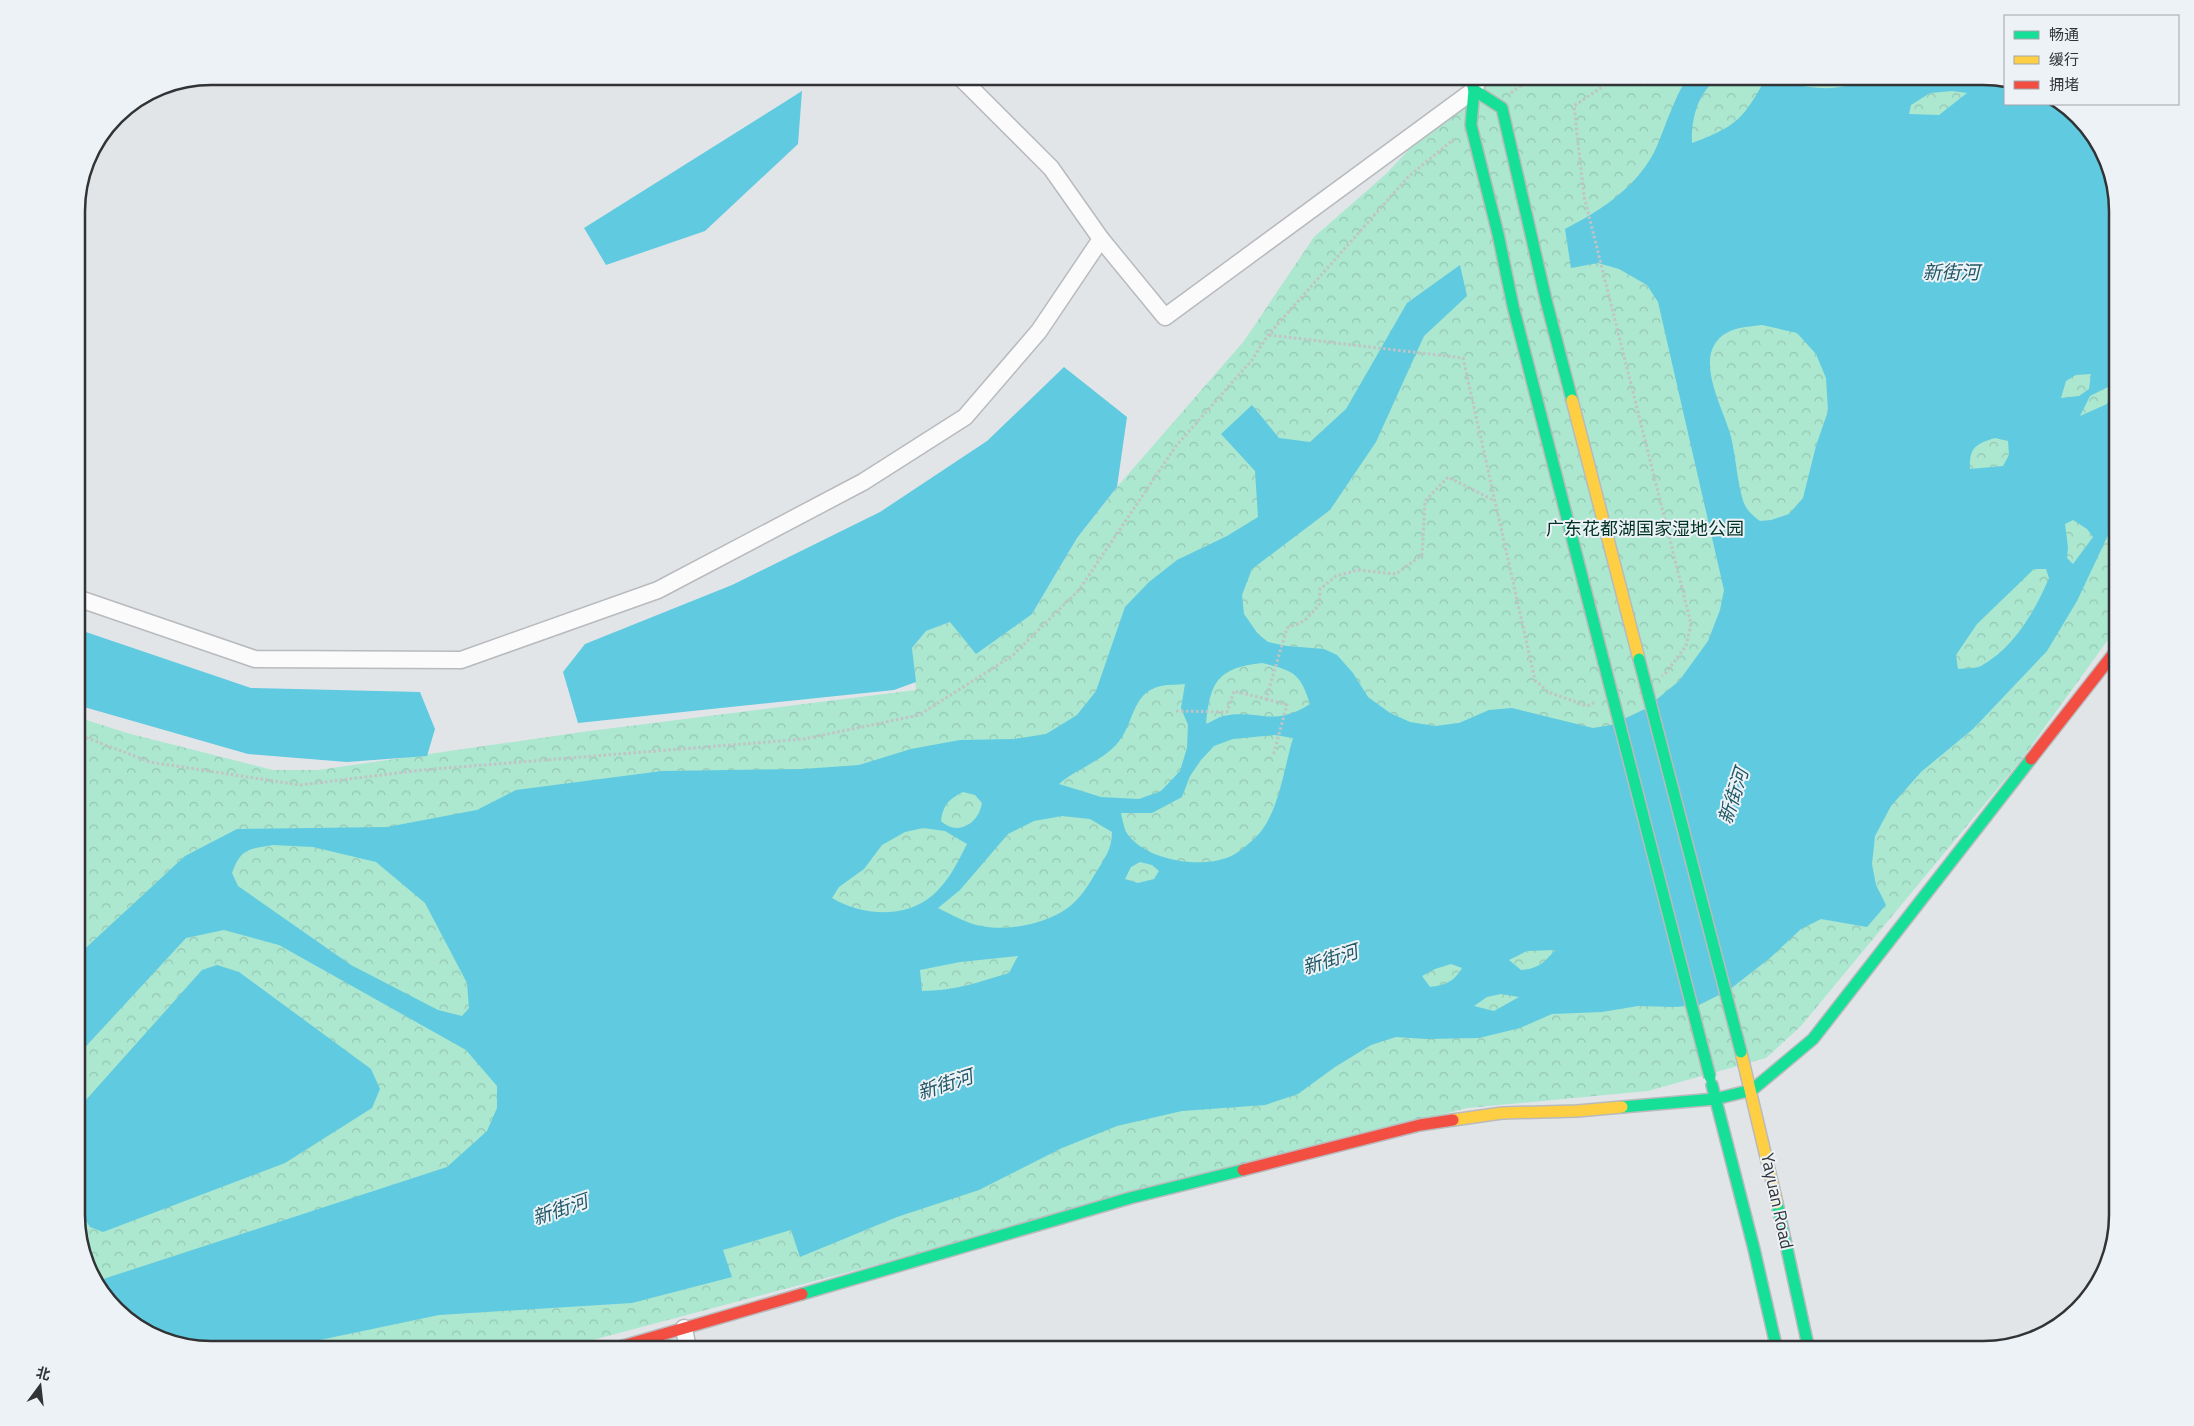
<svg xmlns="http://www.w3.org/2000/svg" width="2194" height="1426" font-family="'Titillium Web','Noto Sans SC',sans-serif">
	<defs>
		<pattern id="park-crowns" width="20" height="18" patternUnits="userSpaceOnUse" patternTransform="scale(1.25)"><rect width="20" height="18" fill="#ace7d0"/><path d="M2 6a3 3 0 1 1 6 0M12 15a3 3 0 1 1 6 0" fill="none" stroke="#94c7b3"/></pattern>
	</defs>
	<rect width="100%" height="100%" fill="#e2e5e8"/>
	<!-- park -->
	<polygon fill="url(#park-crowns)" points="1478,76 1983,76 2005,83 2005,104 2063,104 2100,144 2118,210 2118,626 2018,764 1801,1026 1766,1058 1648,1091 1467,1108 555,1350 211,1350 136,1327 94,1282 77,1224 77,717 127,733 273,770 318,770 582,732 916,690 912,648 926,631 950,622 1032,614 1077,538 1117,487 1244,341 1314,237 1386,174"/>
	<!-- water -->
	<g fill="#60cae0" fill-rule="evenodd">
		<path d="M1688,76H1723C1698,88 1691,119 1692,143C1738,126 1744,118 1767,76H1791L1786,83C1813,88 1842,94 1866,76H1983L2005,83V104H2062L2100,144L2118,210V514L2077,601L2047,651L1973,729L1921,772L1891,806L1875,836L1872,864L1876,885L1886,905L1867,927L1821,919L1801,929L1770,958L1729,990L1699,1005L1675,1007L1638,1006L1602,1012L1552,1014L1520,1028L1479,1038L1426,1039L1396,1037L1371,1045L1335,1067L1298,1094L1265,1105L1182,1111L1117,1126L1062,1148L979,1190L897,1217L800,1257L791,1230L723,1250L732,1277L632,1303L439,1315L315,1341L289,1350H211L136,1327L94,1282L447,1167L487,1131L497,1108V1086L466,1050L279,945L224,930L186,938L77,1056V956L185,856L237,829L387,827L477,810L516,790L662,771L803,769L859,765L911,749L960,740L1014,739L1046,734L1077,715L1096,691L1125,607L1149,582L1177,560L1227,536L1258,517L1255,471L1221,434L1252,405L1279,438L1310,442L1346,409L1407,303L1460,265L1467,296L1424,336L1376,442L1330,510L1252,569L1242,595L1244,614L1258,634L1268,642L1287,646L1324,649L1337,655L1353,673L1368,697L1390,713L1410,722L1435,726L1459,723L1489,710L1512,708L1593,728L1611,725L1645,709L1679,681L1708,641L1720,610L1724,590L1658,302L1647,285L1619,269L1598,263L1571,268L1565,229C1602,210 1640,185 1657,146C1667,122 1674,99 1688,76ZM1952,91L1967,93L1939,115L1909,114L1911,105L1930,93ZM1762,325L1797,333L1816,354L1826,378L1828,411L1816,446L1803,498L1789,514L1771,520L1760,521C1752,515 1747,511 1743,501C1737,480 1736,458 1731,437C1725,412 1697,365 1717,341C1728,327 1747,327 1762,325ZM2091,374L2089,389L2079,396L2061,398L2066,381L2076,375ZM2114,384L2107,404L2080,416L2090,396ZM1995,438L2008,441L2009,455L2003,466L1970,469C1969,447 1976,444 1995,438ZM2073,520L2087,529L2093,537L2073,564L2067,558L2068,547L2065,524ZM2034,569H2046L2049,578C2035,611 2014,648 1981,666C1975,669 1965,668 1958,669L1956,655L1977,624ZM1262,663C1293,671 1300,672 1310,704C1273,728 1260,709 1223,716C1217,718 1211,722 1206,724C1210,681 1218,668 1262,663ZM1185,684L1181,708L1188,725L1187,748L1180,771L1161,791L1139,799L1101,797L1059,784C1076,769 1100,762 1116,745C1135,725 1130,693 1161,686C1169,684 1177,685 1185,684ZM1275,735L1293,738C1284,768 1279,812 1258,835C1252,841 1242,850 1235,854C1206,871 1144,861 1126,832C1124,827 1122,818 1121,813H1152L1182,797L1190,776L1201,760L1214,746L1233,739ZM963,792L975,795L982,803C979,823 958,837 941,821C943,805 949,799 963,792ZM1062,816L1090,819L1112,832C1112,850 1104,859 1095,874C1087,888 1077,903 1063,911C1041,925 1006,931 981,926C966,923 952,915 938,908L960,890L1008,834L1034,821ZM923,828L945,831L967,844C958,862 948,882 933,895C905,919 862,916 832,898L839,887L864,869L882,845L905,832ZM273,845L313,847L376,862L425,903L467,983L469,1008L462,1016L438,1010L351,965L238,886L232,873C241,848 249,849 273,845ZM1140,862L1152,865L1159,871L1154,879L1138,883L1125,879L1131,867ZM1555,950C1545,962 1538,969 1521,970L1509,960L1527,951ZM1018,956L1009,973C980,982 953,991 922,991L920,970L960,962ZM1451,964L1462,968C1454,982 1445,985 1430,987L1422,976L1435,969ZM1501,994L1519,997L1494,1011L1474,1006L1487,997Z"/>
		<polygon points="802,91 798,144 705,231 606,265 584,228"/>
		<polygon points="1064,367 1127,417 1117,487 1077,538 1032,614 976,654 950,622 926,631 912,648 916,682 894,690 578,723 563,672 585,644 732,585 880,512 987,441"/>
		<polygon points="77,629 251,688 420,692 435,729 427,756 347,762 248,754 77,705"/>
		<polygon points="217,965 239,972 371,1069 380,1089 372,1108 285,1163 103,1232 90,1227 77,1206 77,1110 202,970"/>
	</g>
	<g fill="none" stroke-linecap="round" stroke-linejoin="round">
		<defs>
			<g id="street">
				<polyline points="959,76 1051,168 1101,239 1165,317 1474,90 1477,83"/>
				<polyline points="77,598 255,659 461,660 658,590 863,482 965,417 1039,331 1101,239"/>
				<polyline points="684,1328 688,1350"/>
			</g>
			<g id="fast">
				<polyline points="1470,76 1474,90 1471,125 1498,234 1513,306 1604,663"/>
				<polyline points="1474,90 1502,108 1546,300 1572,400"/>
				<polyline points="1712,1085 1754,1249 1777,1350"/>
				<polyline points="1622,1107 1715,1099 1752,1090 1813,1039 2031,759"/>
				<polyline points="1777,1203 1809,1350"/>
				<polyline points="802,1294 1130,1198 1243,1170"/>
			</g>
			<g id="slow">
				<polyline points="1572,400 1639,659"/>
				<polyline points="1741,1052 1777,1203"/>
				<polyline points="1453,1120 1502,1113 1577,1111 1622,1107"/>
			</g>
			<g id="jam">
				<polyline points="2031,759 2118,648"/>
				<polyline points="1243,1170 1420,1125 1453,1120"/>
				<polyline points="609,1350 802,1294"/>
			</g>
		</defs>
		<!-- street casing -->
		<use href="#street" stroke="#b8babd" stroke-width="19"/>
		<!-- fast casing -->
		<use href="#fast" stroke="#b8babd" stroke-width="14"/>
		<!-- slow casing -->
		<use href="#slow" stroke="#b8babd" stroke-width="14"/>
		<!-- jam casing -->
		<use href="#jam" stroke="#b8babd" stroke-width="14"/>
		<!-- path -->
		<g stroke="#c1c3c5" stroke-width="3" stroke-dasharray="2.5 2.5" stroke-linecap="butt">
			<polyline points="1618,76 1574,106 1584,196 1691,624 1686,646 1665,674 1662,676"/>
			<polyline points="1511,93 1534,76"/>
			<polyline points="1269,335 1463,358 1535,680 1548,692 1587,706 1596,702"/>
			<polyline points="1266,699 1287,705 1273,756"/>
			<polyline points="1176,711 1227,712 1234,691 1266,699 1287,628 1304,621 1319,605 1320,589 1336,576 1358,570 1396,574 1422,555 1425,501 1448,477 1495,501"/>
			<polyline points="77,734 150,762 300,785 422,770 804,739 919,715 1012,656 1079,590 1176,446 1252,360 1268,335 1409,176 1454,139"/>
		</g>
		<!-- street -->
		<use href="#street" stroke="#fbfbfc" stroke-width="16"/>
		<!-- fast -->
		<use href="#fast" stroke="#16e098" stroke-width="11"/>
		<!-- slow -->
		<use href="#slow" stroke="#ffcf43" stroke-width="11"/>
		<!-- jam -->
		<use href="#jam" stroke="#f24e42" stroke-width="11"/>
		<defs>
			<g id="fast-bridge">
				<polyline points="1639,659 1741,1052"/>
				<polyline points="1604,663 1710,1077"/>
			</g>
		</defs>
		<!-- fast-bridge casing -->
		<use href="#fast-bridge" stroke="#b8babd" stroke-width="14" stroke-linecap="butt"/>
		<!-- fast-bridge -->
		<use href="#fast-bridge" stroke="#16e098" stroke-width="11"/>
	</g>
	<g text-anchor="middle" stroke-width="4" stroke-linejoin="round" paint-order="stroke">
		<!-- park labels -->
		<g font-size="18" fill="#003221" stroke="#edf2f7">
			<text x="1645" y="535">广东花都湖国家湿地公园</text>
		</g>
		<!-- street labels -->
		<g font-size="18" fill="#313335" stroke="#edf2f7">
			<text transform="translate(1777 1201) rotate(78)" y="6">Yayuan Road</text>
		</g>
		<!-- water labels -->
		<g font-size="19" font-style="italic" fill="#205866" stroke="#edf2f7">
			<text x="1951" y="279">新街河</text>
			<text transform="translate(1733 796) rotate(-72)" y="7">新街河</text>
			<text transform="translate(1330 959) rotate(-18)" y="7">新街河</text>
			<text transform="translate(945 1084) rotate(-18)" y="7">新街河</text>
			<text transform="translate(560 1209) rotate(-19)" y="7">新街河</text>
		</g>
	</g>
	<!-- crop -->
	<path d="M0 0H2194V1426H0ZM211 85H1983A126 126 0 0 1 2109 211V1215A126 126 0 0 1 1983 1341H211A126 126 0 0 1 85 1215V211A126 126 0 0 1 211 85Z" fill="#edf2f7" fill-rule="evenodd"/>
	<path fill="none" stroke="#313335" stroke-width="2.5" d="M211 85H1983A126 126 0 0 1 2109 211V1215A126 126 0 0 1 1983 1341H211A126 126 0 0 1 85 1215V211A126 126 0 0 1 211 85Z"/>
	<!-- legend -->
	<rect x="2004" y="15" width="175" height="90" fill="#edf2f7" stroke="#a2a6a9"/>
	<rect x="2014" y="31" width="25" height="8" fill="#16e098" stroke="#a2a6a9"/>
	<text x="2049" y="40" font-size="15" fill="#313335">畅通</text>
	<rect x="2014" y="56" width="25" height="8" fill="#ffcf43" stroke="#a2a6a9"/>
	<text x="2049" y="65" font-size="15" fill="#313335">缓行</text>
	<rect x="2014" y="81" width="25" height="8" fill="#f24e42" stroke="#a2a6a9"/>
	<text x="2049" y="90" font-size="15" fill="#313335">拥堵</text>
	<!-- north arrow -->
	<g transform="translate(40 1386) rotate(15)" stroke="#edf2f7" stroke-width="4" paint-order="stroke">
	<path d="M0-4L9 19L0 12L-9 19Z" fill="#313335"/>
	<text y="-8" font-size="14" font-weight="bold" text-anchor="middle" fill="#313335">北</text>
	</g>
</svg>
